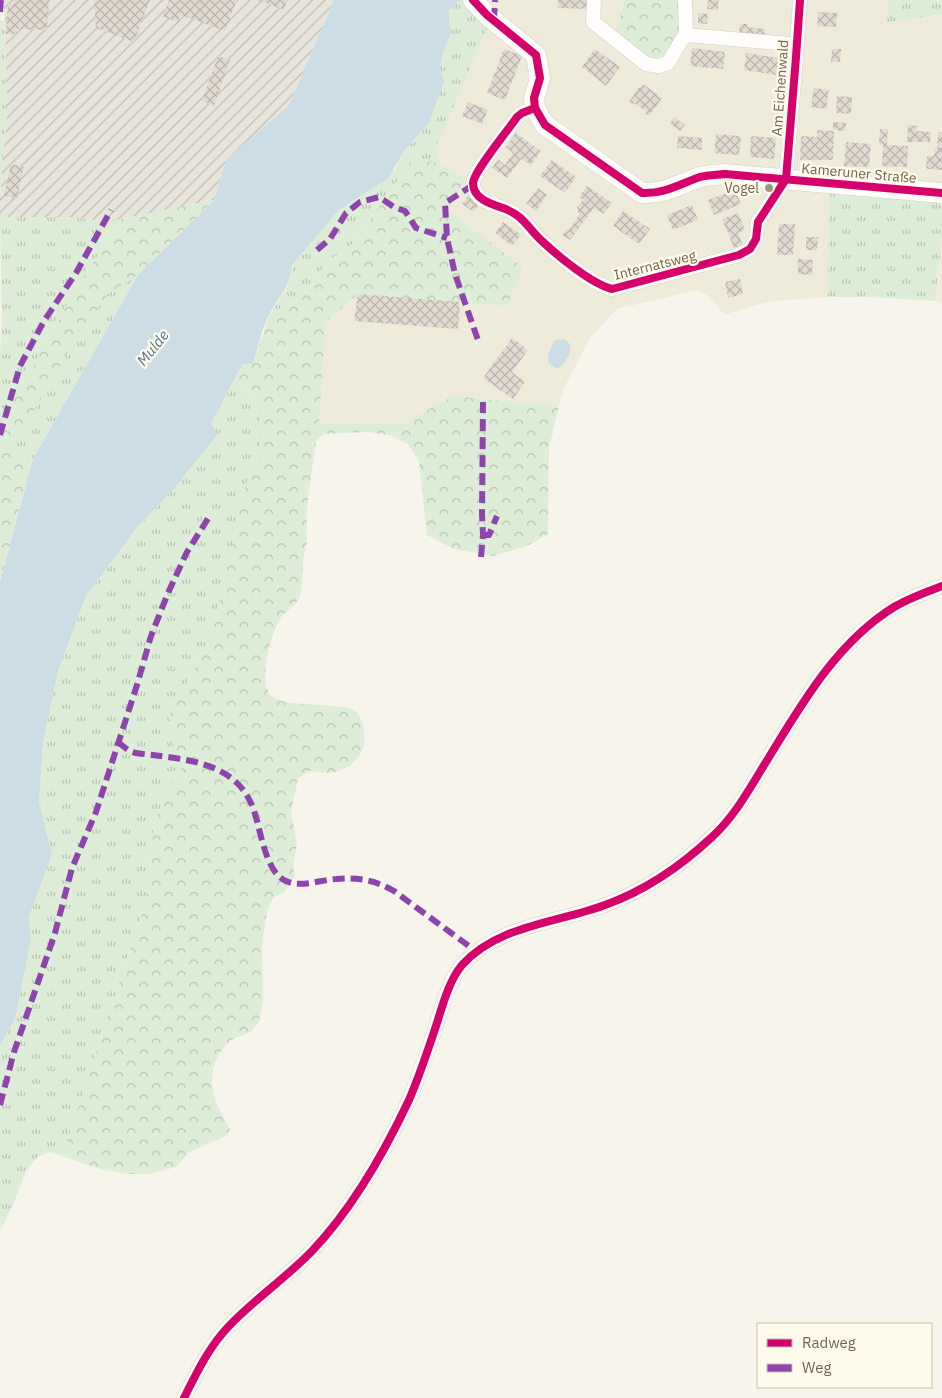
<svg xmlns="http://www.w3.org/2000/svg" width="942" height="1398" font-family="'IBM Plex Sans',sans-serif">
	<defs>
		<pattern id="industrial-furrows" width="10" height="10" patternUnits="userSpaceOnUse" patternTransform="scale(1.25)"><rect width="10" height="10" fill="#e8e5dc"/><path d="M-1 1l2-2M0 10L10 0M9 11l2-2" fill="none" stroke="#c0bdb5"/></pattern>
		<pattern id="grass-tufts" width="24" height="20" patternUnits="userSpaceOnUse" patternTransform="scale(1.25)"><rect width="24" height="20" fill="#deedd7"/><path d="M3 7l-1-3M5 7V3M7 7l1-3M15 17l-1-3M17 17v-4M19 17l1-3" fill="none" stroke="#b8c4b1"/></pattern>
		<pattern id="forest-crowns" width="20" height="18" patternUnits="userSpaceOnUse" patternTransform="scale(1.25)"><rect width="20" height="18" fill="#deedd7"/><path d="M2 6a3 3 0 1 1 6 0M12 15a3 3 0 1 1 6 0" fill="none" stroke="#b8c4b1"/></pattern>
		<pattern id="building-cross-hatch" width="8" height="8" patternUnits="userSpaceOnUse" patternTransform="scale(1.25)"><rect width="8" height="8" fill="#e0dad1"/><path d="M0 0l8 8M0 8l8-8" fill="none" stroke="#bab4ac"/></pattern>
	</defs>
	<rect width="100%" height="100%" fill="#f6f4eb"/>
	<!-- residential -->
	<g fill="#efebda">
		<polygon points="478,0 624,0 625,3 678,0 888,0 887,23 942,14 942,199 829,189 828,297 774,301 760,304 727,314 723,313 708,296 697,290 617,309 590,338 564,388 559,406 453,396 402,424 319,424 326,322 358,294 460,302 523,267 449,211 465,179 440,164 435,148 488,26"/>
		<polygon points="942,234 942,304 935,301"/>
	</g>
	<!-- industrial -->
	<polygon fill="url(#industrial-furrows)" points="4,0 334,0 289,105 226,160 214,200 107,222 73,217 0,217 0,195 7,113"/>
	<!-- grass -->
	<g fill="url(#grass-tufts)">
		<path d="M460,0H462L488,26L436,148L440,164L413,157L388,195L351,245L327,262L301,300L269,316C279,300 292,285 292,265L339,210L395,169L405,150L429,123L442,54L452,32L449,22V10Z"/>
		<polygon points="888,0 942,0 942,14 887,23"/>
		<polygon points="0,20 4,21 7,113 0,195"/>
		<polygon points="829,188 942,199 942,234 935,301 868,297 828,297"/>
		<polygon points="0,217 73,217 107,222 121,219 74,292 22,386 0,419 0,354 2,320"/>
		<polygon points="138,275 33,459 10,451 69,350 108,293"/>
		<polygon points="236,378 260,401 260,461 227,572 210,641 170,713 175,749 184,763 164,797 154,825 145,905 62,1156 51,1152 38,1156 25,1173 13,1205 0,1231 0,1046 15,1019 31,939 29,917 52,854 39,803 43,743 58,671 86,596 138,526 172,491"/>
	</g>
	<!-- forest -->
	<g fill="url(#forest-crowns)">
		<path d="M624,0H678C678,27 684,45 658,62L645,58L616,35Z"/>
		<path d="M413,157L440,164L466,179L449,211L523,267L507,306L358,294L326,322L319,424H402L453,396L559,406L549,447L548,534L527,546L493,556L454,549L427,535L419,462L408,444L389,435L368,432L323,434L316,442C313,464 309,487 307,509C306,520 307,530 307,540C306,547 304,555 303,562C302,574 303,586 300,596C297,605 288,609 282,616C271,630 258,682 271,696C282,707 335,703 353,709C366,719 368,743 359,756C356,761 348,767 344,769C334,775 319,772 309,771L298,779L291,812L297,845L293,866L295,875L285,892L273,898L267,911L262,944L263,1002L259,1022L251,1032L231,1040L226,1045L218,1055L213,1068L212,1082L215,1101L230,1130L226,1136L189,1152L176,1167L149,1174H128L100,1169L62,1156L145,905L154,825L164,797L184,763L175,749L170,713L210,641L249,471L260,461V401L236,378L243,364H253L269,316L301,300L327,262L351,245L388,195Z"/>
		<polygon points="214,200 138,275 108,294 69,350 11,451 33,459 0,583 0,419 22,386 74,292 121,219"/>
	</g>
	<!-- water -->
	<g fill="#cddde5">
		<path d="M334,0H460L449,10V22L452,32C445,48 435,64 444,81L429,123L405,150L388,178L339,210L292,265C291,286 278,298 269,315C261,330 258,348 253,364H243L211,423L217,435L172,491L138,526L86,596L58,671L43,743L39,802L52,854L29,917L31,939L15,1019L0,1046V583L33,459L138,275L214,200L226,160L289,105Z"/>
		<path d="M564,339L570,344C571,355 566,362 558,369L548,363V355L555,340Z"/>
	</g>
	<!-- building -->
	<g fill="url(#building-cross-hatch)">
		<polygon points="14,0 49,0 47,30 17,29 17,34 6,34 8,4 14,4"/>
		<polygon points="94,0 150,0 134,42 96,28"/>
		<polygon points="169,0 237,0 225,31 181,15 178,22 163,17"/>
		<polygon points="258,0 287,0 284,10"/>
		<polygon points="558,0 587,0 587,9 558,8"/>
		<polygon points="708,0 719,0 718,10 707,9"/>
		<polygon points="818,12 837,13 836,27 817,26"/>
		<polygon points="698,13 708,14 707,24 698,23"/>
		<polygon points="740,24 748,24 747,27 765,29 765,36 739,34"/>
		<polygon points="692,48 725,52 723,69 690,66"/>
		<polygon points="504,49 522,56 505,100 487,93"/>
		<polygon points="595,49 620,67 606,86 582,67"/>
		<polygon points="832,49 841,49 840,62 831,62"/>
		<polygon points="746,53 779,58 776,75 744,70"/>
		<polygon points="218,56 230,60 214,106 202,101"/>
		<polygon points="643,84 662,98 659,102 660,102 649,116 645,114 647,112 634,103 633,104 629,102 639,87 640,88"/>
		<polygon points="814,88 829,90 826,109 811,107"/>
		<polygon points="837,96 852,97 851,114 836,113"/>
		<polygon points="468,102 488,110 482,124 462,116"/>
		<polygon points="674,117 685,125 680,131 670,124"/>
		<polygon points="833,122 846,123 845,131 833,130"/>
		<polygon points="908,125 917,126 917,131 931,132 930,142 907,142"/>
		<polygon points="880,129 888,129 887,145 908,146 907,167 882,166 883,145 879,144"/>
		<polygon points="817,130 834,131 833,160 800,160 801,136 817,137"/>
		<polygon points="938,132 942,132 942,170 926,169 927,156 934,156 934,148 937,149"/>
		<polygon points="516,133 541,151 531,165 521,159 507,178 492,168 498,159 505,165 513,153 506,147"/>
		<polygon points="716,134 741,136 739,155 714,153"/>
		<polygon points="678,136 702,138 702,150 677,148"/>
		<polygon points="751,136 776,138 774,159 750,157"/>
		<polygon points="846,142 871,144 869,167 844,166"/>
		<polygon points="552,160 576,177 565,193 540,176"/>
		<polygon points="11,164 24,167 17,198 4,196"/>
		<polygon points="587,186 612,203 604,214 594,208 570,240 562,235 567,229 569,230 579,215 577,207 583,200 579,197"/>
		<polygon points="538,188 547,195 536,211 526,204"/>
		<polygon points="735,190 741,204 714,215 708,200"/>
		<polygon points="469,194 481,202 474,212 462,204"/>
		<polygon points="692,205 698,220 673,230 667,215"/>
		<polygon points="623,211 650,229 639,244 613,226"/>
		<polygon points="738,213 745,230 738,233 743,245 734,248 722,219"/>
		<polygon points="503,222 521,235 512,246 495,233"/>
		<polygon points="779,224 795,224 793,255 777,255"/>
		<polygon points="806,237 818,237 817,250 806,250"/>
		<polygon points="798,259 813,260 812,275 798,274"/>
		<polygon points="740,279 743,294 728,298 725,282"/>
		<polygon points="358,294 460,302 458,329 354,321"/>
		<polygon points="512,338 528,350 512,372 525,382 513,399 483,378"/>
	</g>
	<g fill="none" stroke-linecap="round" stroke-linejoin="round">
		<defs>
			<g id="street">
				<polyline points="594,0 593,22 646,64 659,66 668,63 681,41 686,35 685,0"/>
				<polyline points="686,35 789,44 796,48"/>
				<path d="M535,108L522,113L517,117C509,129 474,171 473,183C473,199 491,204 503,208C525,216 528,229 543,242C559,257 592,284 612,289L739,255L750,249L756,239L758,222L786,179L796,57L800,0"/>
				<path d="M184,1398C197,1372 210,1345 230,1325C256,1298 287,1277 312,1251C353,1208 384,1153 409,1100C419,1077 427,1053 435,1029C442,1008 448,982 462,965C498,925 557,923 605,905C644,891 681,866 712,837C735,816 750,788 766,762C801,705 836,643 894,607C909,598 926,592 942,586"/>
			</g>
			<path id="secondary" d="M473,0L487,15L536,55L540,78L534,98L535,108L545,125L642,193C664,194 680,184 700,177C708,175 717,175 725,174L942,193"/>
		</defs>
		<!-- street casing -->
		<use href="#street" stroke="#d4d0c8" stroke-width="15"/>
		<!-- secondary casing -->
		<use href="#secondary" stroke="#d3d0c7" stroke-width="21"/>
		<!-- street -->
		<use href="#street" stroke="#fefdfc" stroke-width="14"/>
		<!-- secondary -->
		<use href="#secondary" stroke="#fefdfc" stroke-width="20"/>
		<!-- quiet -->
		<g stroke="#8e44ad" stroke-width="6" stroke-dasharray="12 6" stroke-linecap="butt">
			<polyline points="0,12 1,0"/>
			<polyline points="494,20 495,0"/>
			<polyline points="473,185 445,203 447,238 455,274 479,343"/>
			<polyline points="317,250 330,239 346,213 360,202 379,197 394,207 405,211 416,228 447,238"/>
			<polyline points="0,435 20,366 44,321 76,273 111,210"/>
			<polyline points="483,535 489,535 497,516"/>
			<polyline points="481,557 483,535 482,514 483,402"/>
			<path d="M118,742C122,745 126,749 130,751C136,754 146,754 153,755C182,759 216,762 238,784C246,792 252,803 255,814C261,832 266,873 286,881C301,888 320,880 336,879C357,877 375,880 394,891L477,952"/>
			<polyline points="0,1105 14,1052 55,933 72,868 96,812 137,685 151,636 168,593 187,552 209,517"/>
		</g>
		<defs>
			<g id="cycleway">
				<path d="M473,0L487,15L536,55L540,78L534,98L535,108L545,125L642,193C664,194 680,184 700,177C708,175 717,175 725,174L942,193"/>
				<path d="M535,108L522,113L517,117C509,129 474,171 473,183C473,199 491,204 503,208C525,216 528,229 543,242C559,257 592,284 612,289L739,255L750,249L756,239L758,222L786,179L796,57L800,0"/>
				<path d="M184,1398C197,1372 210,1345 230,1325C256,1298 287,1277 312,1251C353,1208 384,1153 409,1100C419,1077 427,1053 435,1029C442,1008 448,982 462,965C498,925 557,923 605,905C644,891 681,866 712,837C735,816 750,788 766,762C801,705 836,643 894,607C909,598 926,592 942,586"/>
			</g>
		</defs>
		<!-- cycleway casing -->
		<use href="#cycleway" stroke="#fefbec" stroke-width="11"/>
		<!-- cycleway -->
		<use href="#cycleway" stroke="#d6006c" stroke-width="8"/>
	</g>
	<!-- markers -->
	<circle fill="#a09684" stroke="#fefbec" stroke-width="2" cx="769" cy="188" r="5"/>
	<g text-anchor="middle" stroke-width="4.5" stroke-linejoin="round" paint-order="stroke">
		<!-- street labels -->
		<g font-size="14" fill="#72644d" stroke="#fefbec">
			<text transform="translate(780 88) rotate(-86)" y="5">Am Eichenwald</text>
			<text transform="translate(859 173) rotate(5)" y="5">Kameruner Straße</text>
			<text transform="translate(655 265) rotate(-14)" y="5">Internatsweg</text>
		</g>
		<!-- poi labels -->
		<g font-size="14" fill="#72644d" stroke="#fefbec" text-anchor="end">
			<text x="759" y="193">Vogel</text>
		</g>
		<!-- water labels -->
		<g font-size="15" font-style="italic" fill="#4f7591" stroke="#fefbec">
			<text transform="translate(153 348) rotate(-51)" y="5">Mulde</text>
		</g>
	</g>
	<!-- legend -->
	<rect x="757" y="1323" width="175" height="65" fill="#fefbec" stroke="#c6bfac"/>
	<rect x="767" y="1339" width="25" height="8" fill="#d6006c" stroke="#c6bfac"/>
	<text x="802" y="1348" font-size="15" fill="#72644d">Radweg</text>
	<rect x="767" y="1364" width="25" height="8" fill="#8e44ad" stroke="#c6bfac"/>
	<text x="802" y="1373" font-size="15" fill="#72644d">Weg</text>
</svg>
